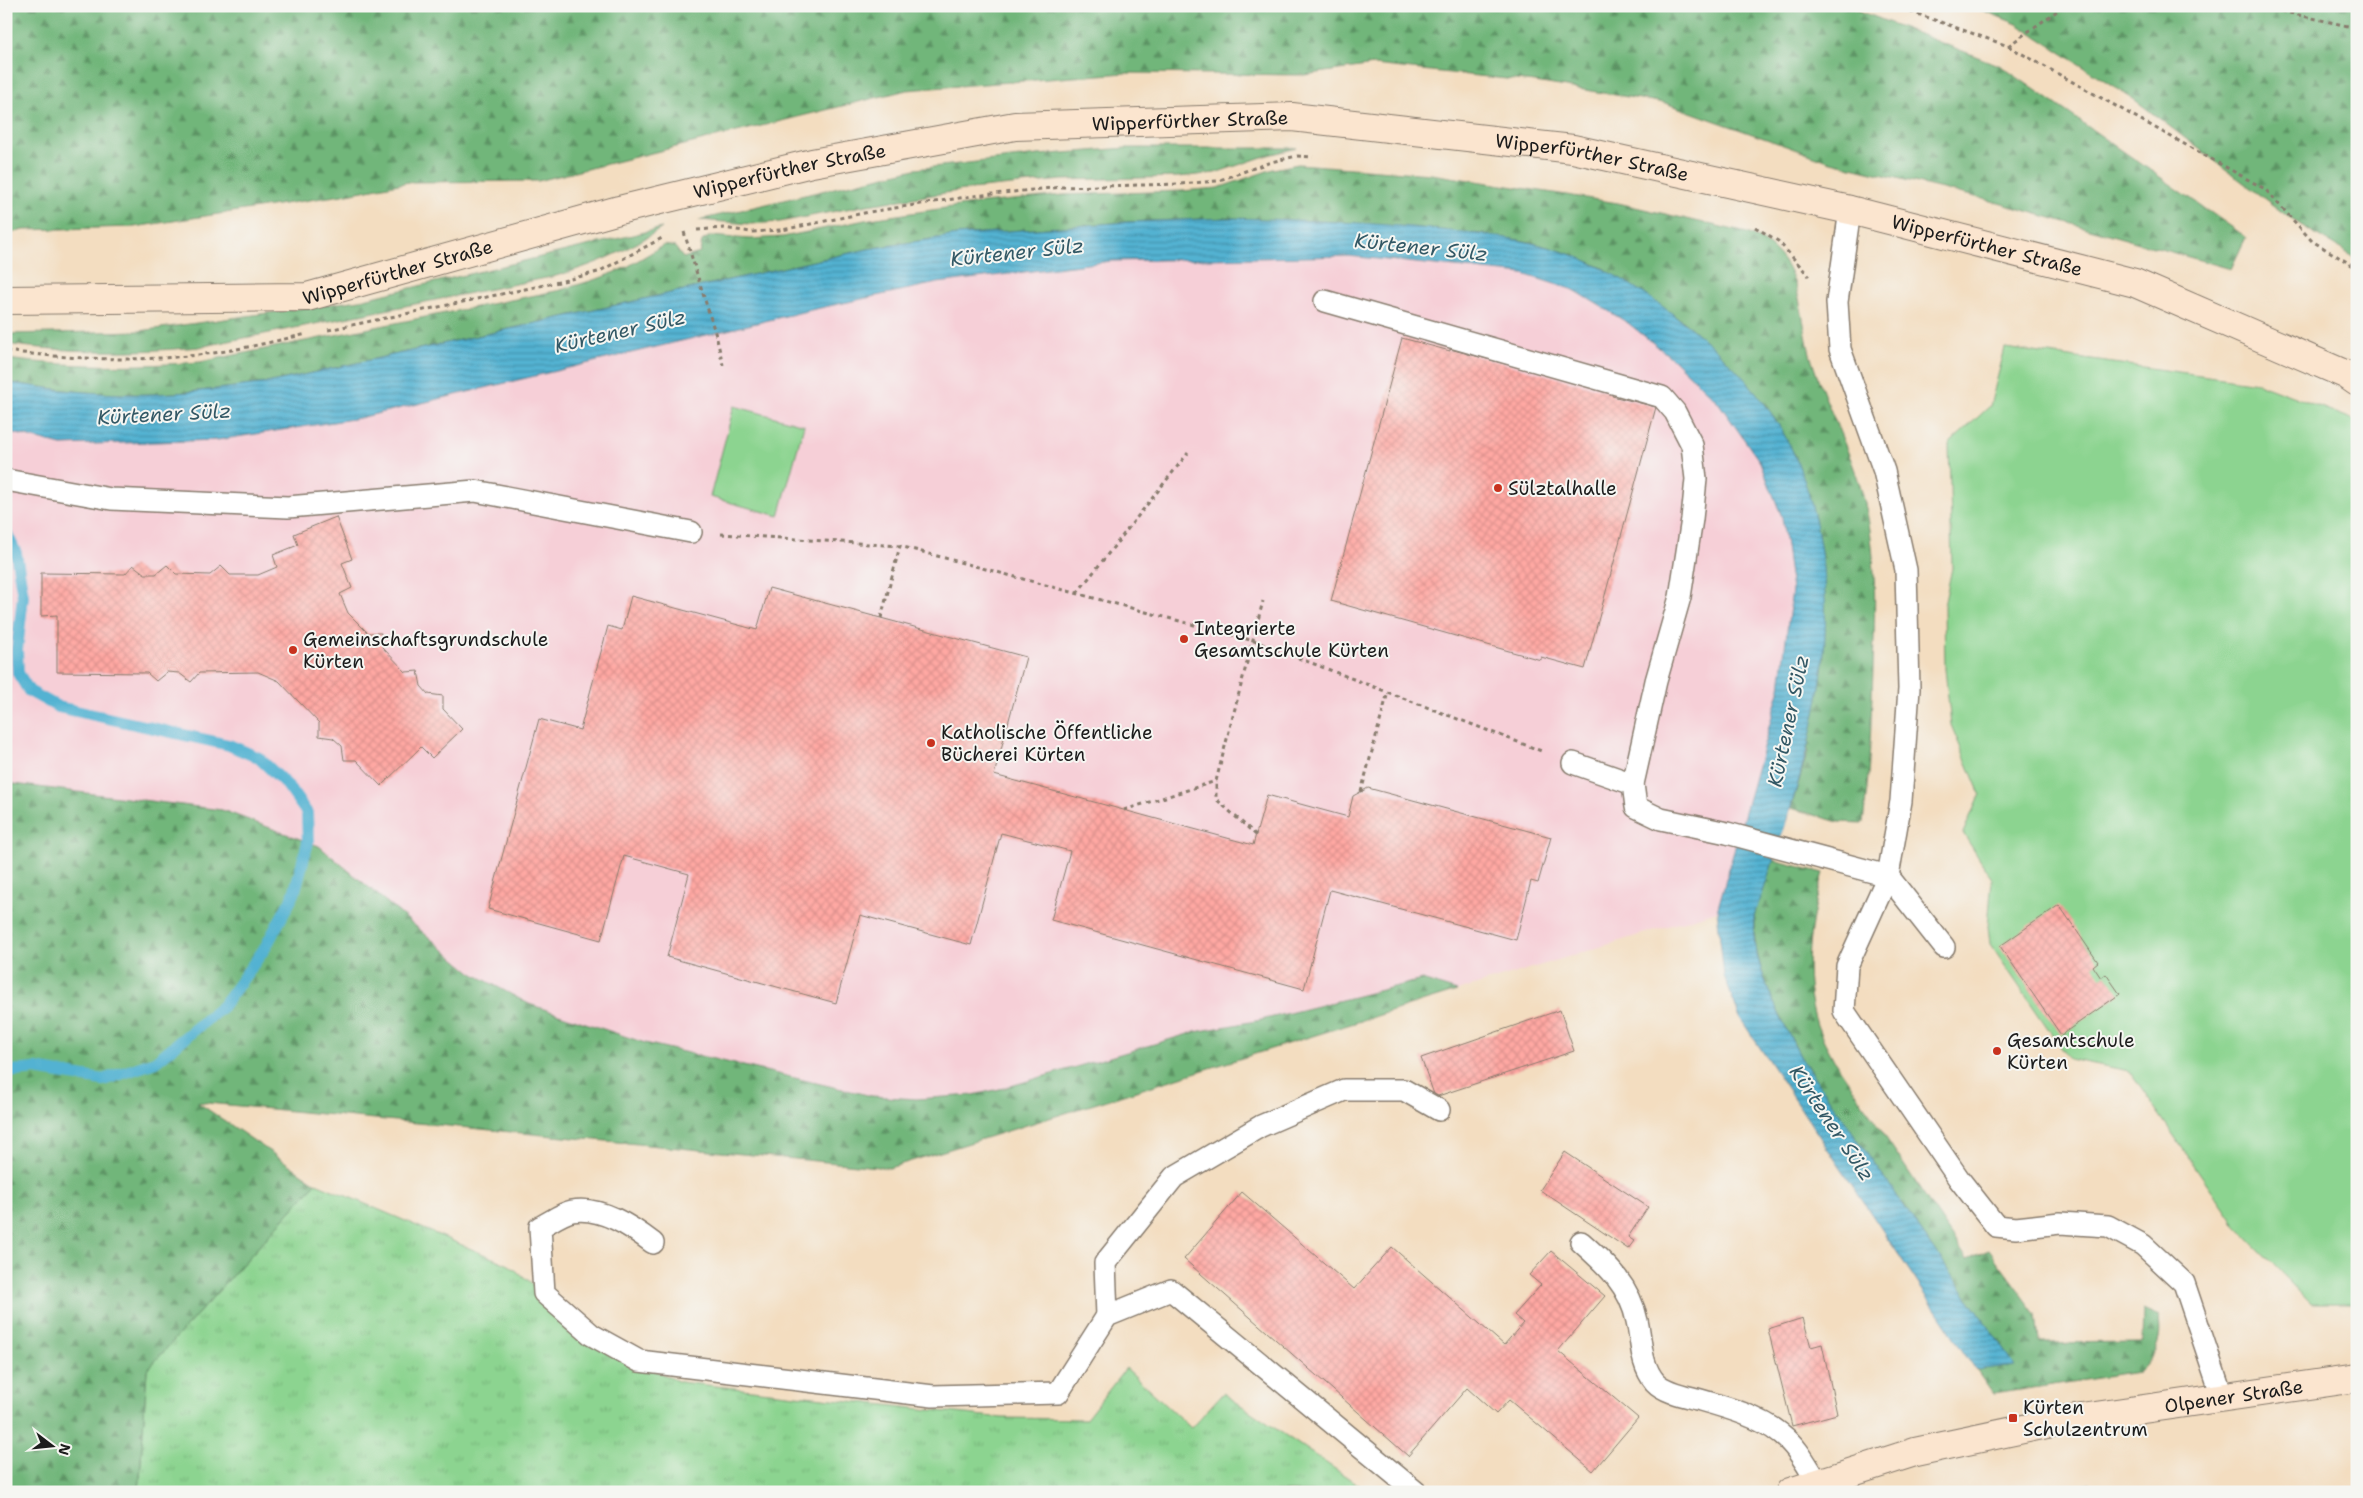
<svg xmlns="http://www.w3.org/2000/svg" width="2363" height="1498" font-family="'Shantell Sans',sans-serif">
	<defs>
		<pattern id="grass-tufts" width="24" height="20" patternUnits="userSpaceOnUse" patternTransform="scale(1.25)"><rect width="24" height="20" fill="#8cd490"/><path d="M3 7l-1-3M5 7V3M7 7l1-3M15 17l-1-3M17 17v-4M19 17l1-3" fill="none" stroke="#78b57c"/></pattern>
		<pattern id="forest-firs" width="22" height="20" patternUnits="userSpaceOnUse" patternTransform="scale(1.25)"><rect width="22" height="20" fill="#71b67a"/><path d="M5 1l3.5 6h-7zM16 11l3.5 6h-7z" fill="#5c9363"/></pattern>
		<pattern id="water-rules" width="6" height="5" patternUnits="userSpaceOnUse" patternTransform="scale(1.25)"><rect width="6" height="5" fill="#53b2d2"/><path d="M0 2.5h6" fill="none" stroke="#4490aa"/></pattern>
		<pattern id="building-cross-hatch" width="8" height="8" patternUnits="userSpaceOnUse" patternTransform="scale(1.25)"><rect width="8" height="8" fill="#ffa8a3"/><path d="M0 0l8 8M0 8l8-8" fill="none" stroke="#da908c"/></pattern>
	</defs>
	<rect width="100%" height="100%" fill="#f6f6f2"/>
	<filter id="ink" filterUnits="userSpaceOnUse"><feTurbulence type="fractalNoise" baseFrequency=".02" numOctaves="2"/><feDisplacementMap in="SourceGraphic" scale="10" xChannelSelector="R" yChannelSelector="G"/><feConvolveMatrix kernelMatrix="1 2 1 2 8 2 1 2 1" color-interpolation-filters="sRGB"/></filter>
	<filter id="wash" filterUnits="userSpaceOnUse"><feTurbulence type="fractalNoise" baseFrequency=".0096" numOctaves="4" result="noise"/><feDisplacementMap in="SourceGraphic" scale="20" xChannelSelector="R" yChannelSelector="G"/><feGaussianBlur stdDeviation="1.12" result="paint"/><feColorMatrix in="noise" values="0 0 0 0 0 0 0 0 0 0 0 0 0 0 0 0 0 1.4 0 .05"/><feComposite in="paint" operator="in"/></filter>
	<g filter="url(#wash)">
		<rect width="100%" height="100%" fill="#f3ddc0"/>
		<!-- built -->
		<polygon fill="#f6cfd7" points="1349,256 1523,274 1574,290 1628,323 1673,359 1718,402 1760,462 1782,517 1792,590 1780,688 1717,911 1457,991 1422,980 1261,1020 1195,1032 1004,1088 973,1095 916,1099 872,1096 645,1043 529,1004 472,973 319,846 222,810 6,783 6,431 61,445 217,440 359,418 815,309 937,283 1111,261"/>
		<!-- grass -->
		<polygon fill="url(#grass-tufts)" stroke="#547856" points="316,1183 509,1265 623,1356 680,1382 1002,1418 1086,1419 1126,1368 1191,1428 1223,1393 1369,1492 139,1492 147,1370"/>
		<!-- forest -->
		<g fill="url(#forest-firs)" stroke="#46694b">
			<polygon points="6,6 1847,6 2001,66 2246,237 2231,269 1988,200 1831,162 1665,103 1535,82 1374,65 1304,75 1125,73 907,90 538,181 409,182 342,195 134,227 23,230 6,234"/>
			<polygon points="1972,6 2357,6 2357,259 2291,219 2135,100 2017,24"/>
			<polygon points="1126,148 1297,148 1268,155 1215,173 1179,177 1062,180 971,189 867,205 780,222 751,224 699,220 915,169 1038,155"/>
			<path d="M1298,164L1431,174L1618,203L1747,233C1806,257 1797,313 1813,364C1827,407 1849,448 1862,492C1878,548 1875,611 1873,669C1871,721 1870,772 1863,823L1838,822L1791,808L1808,751L1779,425L1756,393L1724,357L1683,321L1603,268L1568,253L1530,242L1483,234L1230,218L1127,222L957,235L868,249L267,383C218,389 170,396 121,394C82,393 44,388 6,382V359C71,367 134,367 200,362L561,290L600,278L627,267L664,245L675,247L683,258L700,253L702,241L710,236L750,239L783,237L870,219L973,204L1063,195L1181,191L1218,188L1273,169Z"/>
			<path d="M662,228C624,252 600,263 556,276L199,347C134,353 71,353 6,344V334L140,331L360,300Z"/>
			<polygon points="6,783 222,810 308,842 319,846 472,973 529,1004 645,1043 872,1096 916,1099 973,1095 1004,1088 1195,1032 1261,1020 1422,980 1457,991 889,1168 197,1102 316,1183 147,1370 139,1492 6,1492"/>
			<path d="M1773,860L1824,873C1809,922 1801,975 1817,1025C1821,1037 1828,1048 1834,1060L1967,1259L1989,1250L2036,1314L2039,1343L2142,1342L2143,1310L2159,1317C2162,1343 2157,1353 2138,1372L1993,1394L1976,1370L2014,1364L1801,1058C1780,1016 1753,969 1754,921C1754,907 1768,875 1773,860Z"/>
		</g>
		<!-- garden -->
		<g fill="#8cd490" stroke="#547856">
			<polygon points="2005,348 2258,383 2357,421 2357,1303 2311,1303 2232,1222 2235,1224 2129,1071 2069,1059 1990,944 1988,926 1992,879 1963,833 1980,794 1951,725 1945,669 1944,606 1952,568 1949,444 1990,406"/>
			<polygon points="734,406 804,425 779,516 710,497"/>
		</g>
		<!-- water -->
		<g fill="url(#water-rules)" stroke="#386777">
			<path d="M1230,218C1301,220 1371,222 1441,230C1484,234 1527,239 1567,253C1602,265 1632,285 1662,306C1706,338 1750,377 1778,424C1824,498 1834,607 1819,692C1810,743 1797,791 1780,840C1774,859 1768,877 1762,895C1759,903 1754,912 1754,919C1749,959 1783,1023 1801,1058L2015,1365L1976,1370L1740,1018L1724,976L1717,911L1780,688L1792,590L1782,517L1760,462L1718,402L1673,359L1628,323L1574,290L1523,274L1349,256L1111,261L937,283L815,309L359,418L217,440L61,445L6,431V382C44,388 82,393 121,394C170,396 218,389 267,383L868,249L957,235L1127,222Z"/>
			<polygon points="2091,1483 2098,1492 2055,1492 2057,1490"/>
		</g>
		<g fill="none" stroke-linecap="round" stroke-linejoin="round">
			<!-- stream -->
			<polyline stroke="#53b2d2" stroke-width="12" points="6,532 16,553 23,596 17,650 18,673 29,691 58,707 229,745 259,758 287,785 307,813 308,842 294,894 265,948 223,1006 155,1062 103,1080 35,1069 6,1072"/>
		</g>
		<g id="blocks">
			<!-- building -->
			<g fill="url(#building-cross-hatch)">
				<polygon points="1402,338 1450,351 1450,349 1613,393 1612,396 1656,407 1585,669 1541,657 1541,660 1331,601"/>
				<polygon points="336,517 352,559 342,563 352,588 340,594 348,613 368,633 381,633 382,647 406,672 418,671 421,686 428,694 443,696 443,709 462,729 432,758 421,747 381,786 356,760 344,760 342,746 333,738 319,736 319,723 279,681 258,672 199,673 191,682 179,673 167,672 156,681 147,673 57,672 57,615 41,616 41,573 125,574 133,565 145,574 156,574 167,565 176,574 210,575 221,566 230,575 258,575 277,567 273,555 298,545 294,534"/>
				<polygon points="769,588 1026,657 994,775 1253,845 1267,795 1348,817 1353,796 1368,788 1551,837 1538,883 1531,881 1516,940 1330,890 1304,989 1051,920 1070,851 1001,833 971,945 860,915 836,1003 667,957 689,874 624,856 601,940 488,909 539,719 580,730 608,626 622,630 631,596 757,630"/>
				<polygon points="2059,905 2098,962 2093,966 2101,978 2106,974 2120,994 2061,1035 2000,946"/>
				<polygon points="1560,1010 1574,1051 1435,1097 1421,1058"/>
				<polygon points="1565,1152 1648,1207 1628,1237 1634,1241 1628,1249 1540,1190"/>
				<polygon points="1242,1192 1354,1289 1392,1247 1504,1345 1523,1323 1514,1315 1541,1285 1529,1275 1551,1251 1605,1296 1558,1351 1638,1418 1593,1471 1509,1400 1496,1414 1467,1388 1408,1456 1184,1259"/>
				<polygon points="1803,1318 1811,1347 1822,1344 1837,1414 1792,1426 1768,1329"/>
			</g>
		</g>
	</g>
	<g filter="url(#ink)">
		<use href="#blocks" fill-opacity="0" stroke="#887c6e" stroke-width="1"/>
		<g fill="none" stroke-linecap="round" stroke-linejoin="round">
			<defs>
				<g id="lane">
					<polyline points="1850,210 1837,302 1840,349 1884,471 1906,570 1909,689 1901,801 1888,876 1847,966 1844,1011 1959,1179 1996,1226 2016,1228 2060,1223 2108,1226 2143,1245 2184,1283 2223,1399"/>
					<polyline points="1325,301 1662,397 1675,412 1692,445 1696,479 1692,519 1680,597 1656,681 1633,784 1636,807 1661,819 1727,833 1888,876 1944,947"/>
					<polyline points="6,480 111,499 288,507 475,491 691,532"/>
					<polyline points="1573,763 1633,784"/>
					<path d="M1581,1242C1607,1265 1630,1286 1637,1321C1642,1342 1640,1364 1655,1382C1664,1392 1685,1396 1697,1399C1725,1407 1759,1416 1781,1434C1798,1447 1807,1466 1818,1483"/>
					<path d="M653,1243C632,1227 601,1206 572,1211C562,1213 550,1222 540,1227L544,1293L592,1335L639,1361L933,1396L1058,1393L1107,1316L1171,1290L1416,1492"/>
					<polyline points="1107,1316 1105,1263 1174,1177 1261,1126 1344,1090 1404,1090 1439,1110"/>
				</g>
				<g id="secondary">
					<path id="s1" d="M6,300L307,297L619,210L812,163L1015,126L1292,117L1573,149L1850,210L2135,283L2347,375L2357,382"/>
					<path id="s2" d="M1790,1492L1915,1452L2061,1421L2357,1378"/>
				</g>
			</defs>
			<!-- lane casing -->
			<use href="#lane" stroke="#887c6e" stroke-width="24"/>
			<!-- secondary casing -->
			<use href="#secondary" stroke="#887c6e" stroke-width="30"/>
			<!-- path -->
			<g stroke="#887c6e" stroke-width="3" stroke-dasharray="4 4" stroke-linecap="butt">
				<polyline points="1895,6 2008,46 2265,189 2312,241 2357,268"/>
				<polyline points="2258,6 2357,28"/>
				<polyline points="2008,46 2064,6"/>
				<polyline points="1755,227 1778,241 1809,276"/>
				<polyline points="697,230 723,228 751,232 782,230 869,212 973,196 1062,187 1180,184 1217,181 1271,162 1297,156 1313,157"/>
				<polyline points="684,232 717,339 723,365"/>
				<polyline points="328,330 559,282 598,272 664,237"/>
				<path d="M6,351C70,359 133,362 198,355C234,351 271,342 307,334"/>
				<polyline points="721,534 900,546"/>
				<polyline points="1077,593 1188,453"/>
				<polyline points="881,618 900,546 1254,641 1544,752"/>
				<polyline points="1361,792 1388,692"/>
				<polyline points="1124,810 1216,781"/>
				<polyline points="1256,835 1216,799 1216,781 1263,601"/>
			</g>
			<!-- lane -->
			<use href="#lane" stroke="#fff" stroke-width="21"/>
			<!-- secondary -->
			<use href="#secondary" stroke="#fbe5cf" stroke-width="28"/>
		</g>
	</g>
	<!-- markers -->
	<g fill="#c8321e" stroke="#f6f6f2" stroke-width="2">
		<circle cx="1498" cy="488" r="5"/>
		<circle cx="1184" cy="639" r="5"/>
		<circle cx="293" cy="650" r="5"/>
		<circle cx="931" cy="743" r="5"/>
		<circle cx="1997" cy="1051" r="5"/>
		<rect x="2008" y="1413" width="10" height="10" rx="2.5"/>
	</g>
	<g text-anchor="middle" stroke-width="4" stroke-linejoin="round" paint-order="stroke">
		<!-- street labels -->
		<g font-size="19" fill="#1c1c1c" stroke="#f6f6f2">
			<text dy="7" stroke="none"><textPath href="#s1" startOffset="1205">Wipperfürther Straße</textPath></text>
			<text dy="7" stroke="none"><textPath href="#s1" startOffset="1610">Wipperfürther Straße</textPath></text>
			<text dy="7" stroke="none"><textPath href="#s1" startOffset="800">Wipperfürther Straße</textPath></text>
			<text dy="7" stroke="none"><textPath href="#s1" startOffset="2015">Wipperfürther Straße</textPath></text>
			<text dy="7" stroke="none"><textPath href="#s1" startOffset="395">Wipperfürther Straße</textPath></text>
			<text dy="7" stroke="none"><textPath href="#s2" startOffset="455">Olpener Straße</textPath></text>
		</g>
		<!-- poi labels -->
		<g font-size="19" fill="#1c1c1c" stroke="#f6f6f2" text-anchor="start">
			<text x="1508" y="495">Sülztalhalle</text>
			<text x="1194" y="635">Integrierte<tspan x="1194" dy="22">Gesamtschule Kürten</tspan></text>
			<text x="303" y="646">Gemeinschaftsgrundschule<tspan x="303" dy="22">Kürten</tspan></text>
			<text x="941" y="739">Katholische Öffentliche<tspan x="941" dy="22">Bücherei Kürten</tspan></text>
			<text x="2007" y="1047">Gesamtschule<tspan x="2007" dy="22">Kürten</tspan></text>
			<text x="2023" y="1414">Kürten<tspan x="2023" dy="22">Schulzentrum</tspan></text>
		</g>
		<!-- water labels -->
		<g font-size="20" font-style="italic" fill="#325865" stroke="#f6f6f2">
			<text transform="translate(1421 247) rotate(6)" y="7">Kürtener Sülz</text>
			<text transform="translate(1017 252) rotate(-6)" y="7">Kürtener Sülz</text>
			<text transform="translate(620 331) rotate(-13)" y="7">Kürtener Sülz</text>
			<text transform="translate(164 414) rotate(-3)" y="7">Kürtener Sülz</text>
			<text transform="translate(1788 721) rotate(-78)" y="7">Kürtener Sülz</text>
			<text transform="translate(1832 1123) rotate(56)" y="7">Kürtener Sülz</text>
		</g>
	</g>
	<!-- margin -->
	<rect width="2363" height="1498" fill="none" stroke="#f6f6f2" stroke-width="25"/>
	<!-- north arrow -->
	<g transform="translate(52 1446) rotate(106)" stroke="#f6f6f2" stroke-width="4" paint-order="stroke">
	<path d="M0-4L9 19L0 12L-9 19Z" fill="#1c1c1c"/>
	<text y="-8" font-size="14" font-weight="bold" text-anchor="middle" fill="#1c1c1c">N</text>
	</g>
</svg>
